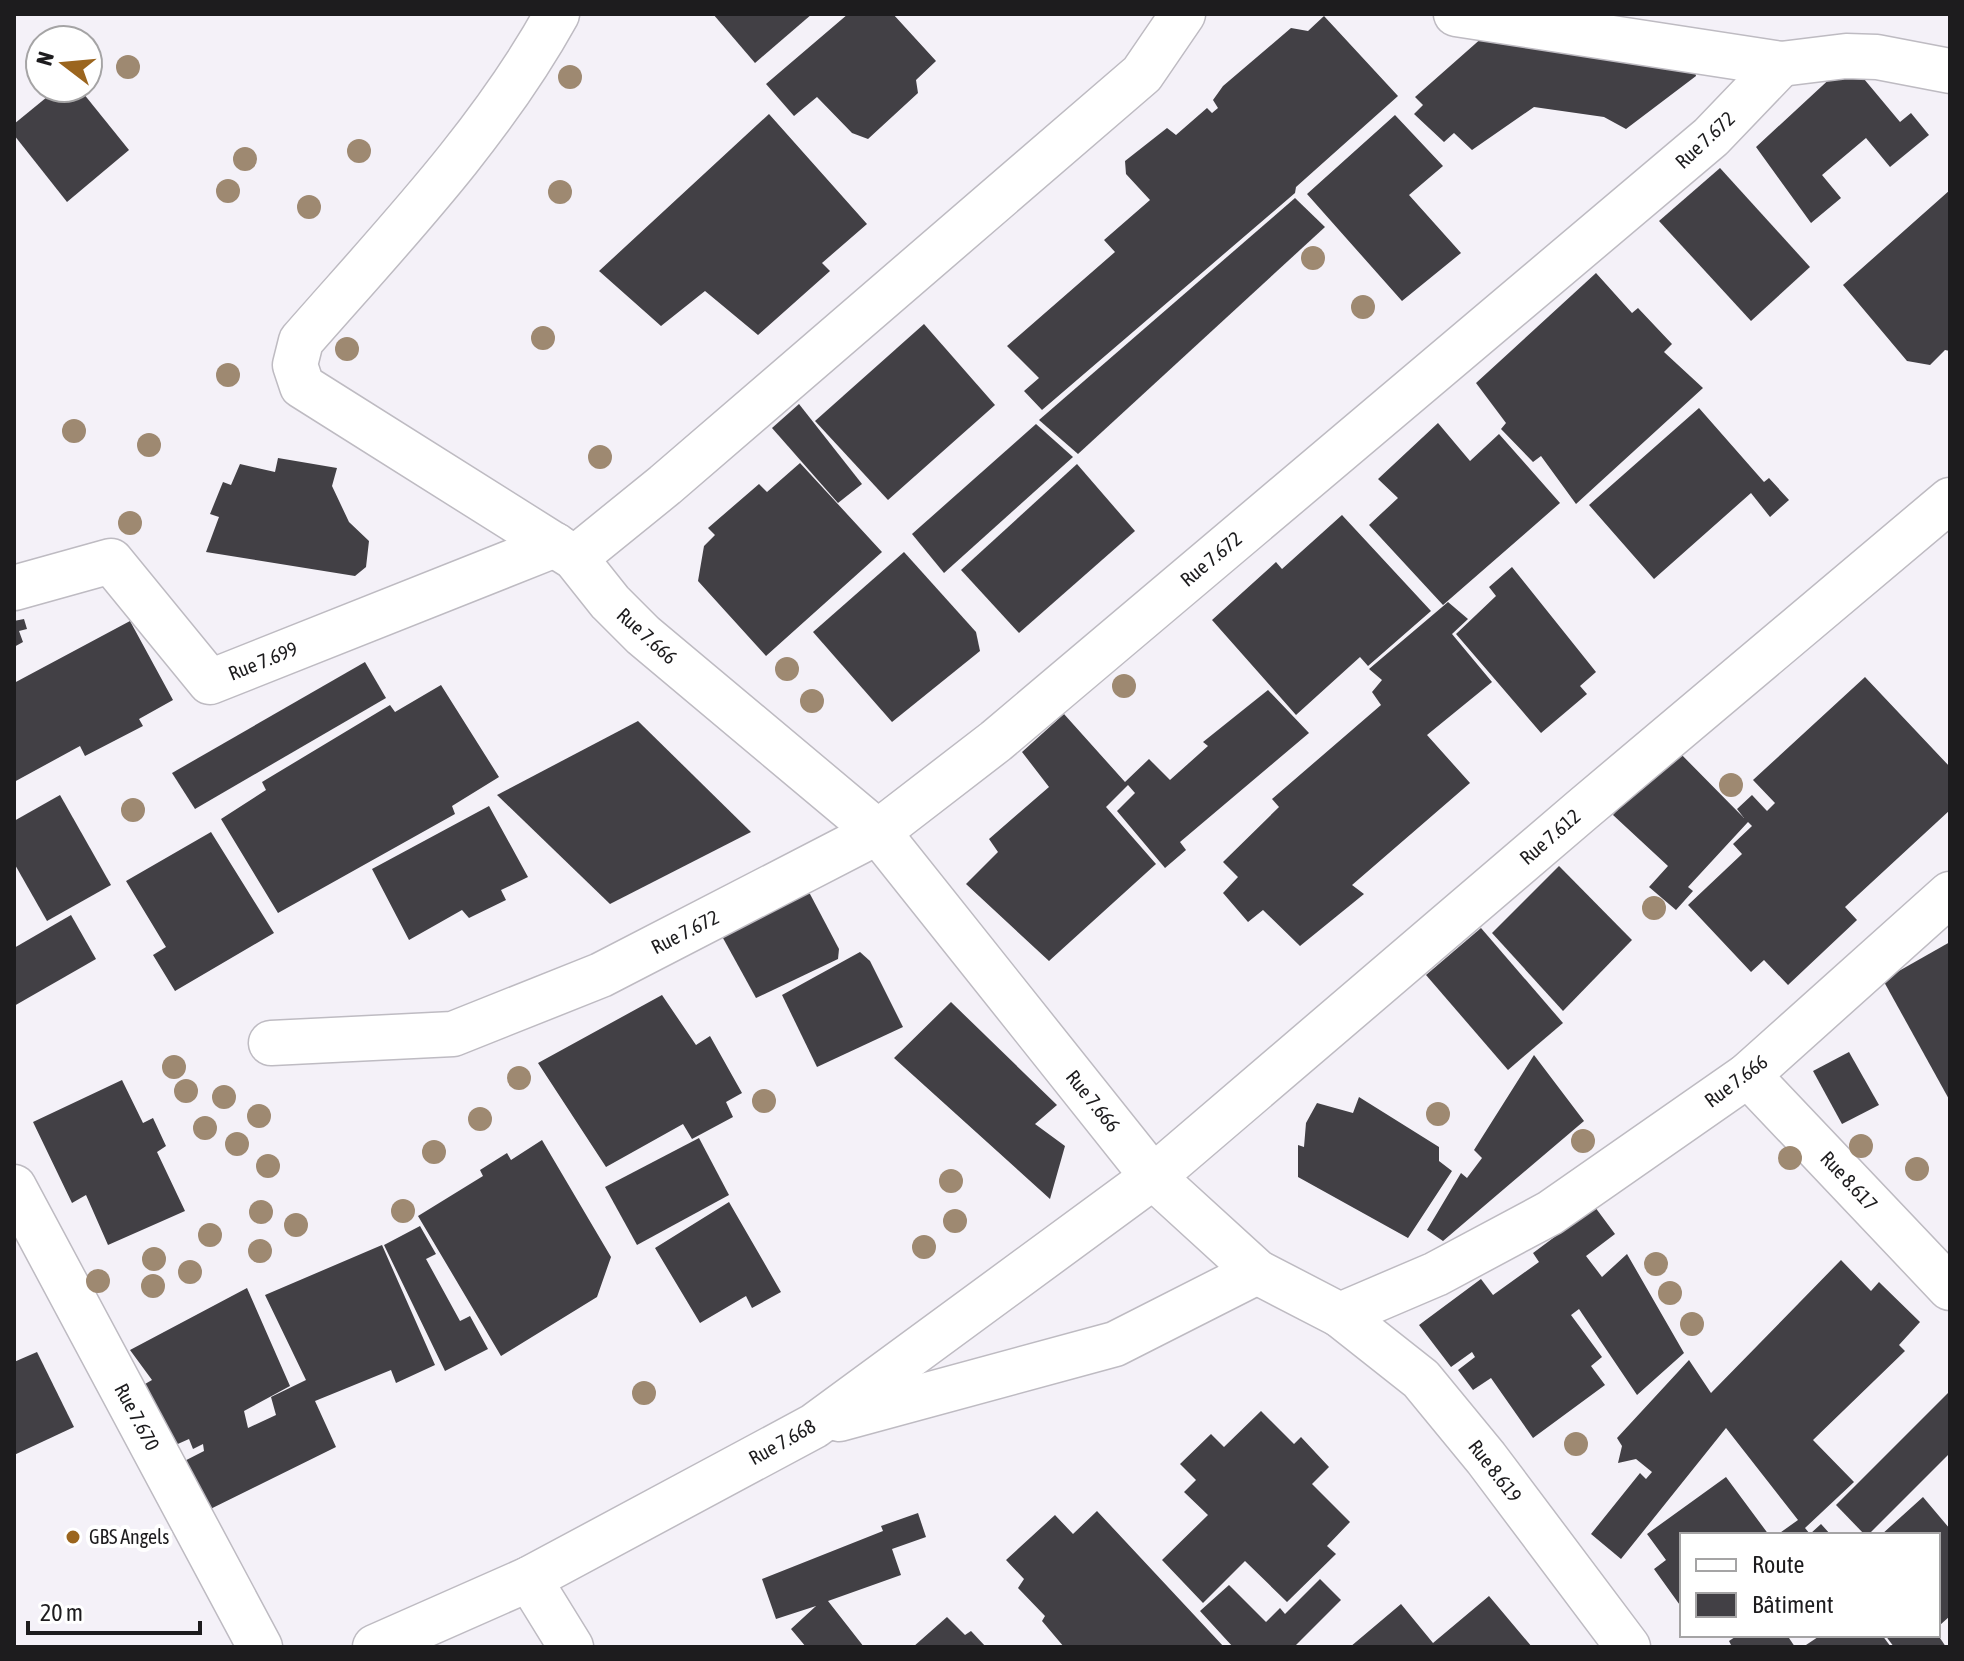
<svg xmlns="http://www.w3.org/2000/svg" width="1964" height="1661" font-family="'Asap Condensed',sans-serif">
	<rect width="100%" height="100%" fill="#f4f1f8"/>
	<!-- building -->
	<g fill="#424045">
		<polygon points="713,14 812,14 755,63"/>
		<polygon points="848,14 893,14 936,61 916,80 918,93 868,139 852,133 817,97 794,116 766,84"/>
		<polygon points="1324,16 1398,96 1296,187 1295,193 1042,410 1024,391 1039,378 1007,346 1115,252 1104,240 1150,200 1126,174 1125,161 1167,128 1176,135 1207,108 1212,113 1218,108 1213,100 1223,86 1291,28 1308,31"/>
		<polygon points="1492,29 1692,57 1696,76 1626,129 1604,117 1534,107 1472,150 1454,133 1444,142 1414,114 1423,105 1415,97"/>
		<polygon points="1849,61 1900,122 1911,113 1929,135 1890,167 1866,138 1822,175 1841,198 1811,223 1756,147"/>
		<polygon points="58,88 79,88 129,150 67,202 14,135 14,124"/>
		<polygon points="769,114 867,224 822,263 830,271 758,335 705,291 661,326 599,271"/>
		<polygon points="1395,115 1443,166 1409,195 1461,253 1402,301 1307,194"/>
		<polygon points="1720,168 1810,267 1751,321 1659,221"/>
		<polygon points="1950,190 1950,351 1945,350 1930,365 1907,361 1843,285"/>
		<polygon points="1295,198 1325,227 1078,454 1039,420"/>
		<polygon points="1596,273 1632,313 1638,308 1672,344 1664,352 1703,388 1576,504 1541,456 1533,462 1501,429 1506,423 1476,383"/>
		<polygon points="924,324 995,405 888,500 815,421"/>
		<polygon points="799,404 862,484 838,503 772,428"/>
		<polygon points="1699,408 1764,482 1769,478 1789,500 1770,517 1751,493 1654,579 1589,505"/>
		<polygon points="1438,423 1470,461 1499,434 1560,503 1443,605 1369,525 1398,498 1378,479"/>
		<polygon points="1036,424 1073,457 944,573 912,534"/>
		<polygon points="278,458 337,468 332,486 349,522 369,541 366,567 355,576 206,552 219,517 210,514 223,482 231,485 240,464 275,472"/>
		<polygon points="800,463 882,552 766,656 698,581 704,546 715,535 708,528 759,484 767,492"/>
		<polygon points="1077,464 1135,531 1019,633 961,570"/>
		<polygon points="1342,515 1431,611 1368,666 1360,657 1296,715 1212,620 1276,562 1282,569"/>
		<polygon points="904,552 976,632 980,651 892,722 813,632"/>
		<polygon points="1512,567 1596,672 1580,686 1587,694 1541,733 1456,634 1496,596 1489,587"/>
		<polygon points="1448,602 1468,619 1452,634 1492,682 1427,735 1470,783 1352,885 1364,894 1300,946 1263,910 1248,922 1223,893 1238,877 1223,862 1279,807 1272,799 1381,705 1372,692 1382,680 1369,669"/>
		<polygon points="24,619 27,629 19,631 23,642 14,647 14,621"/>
		<polygon points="130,621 173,700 139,719 143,726 85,756 80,746 14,782 14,683"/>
		<polygon points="365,662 386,698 195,809 172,773"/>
		<polygon points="1865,677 1950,767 1950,810 1845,907 1857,920 1788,985 1764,960 1751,972 1688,905 1742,854 1733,844 1752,826 1748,822 1688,887 1693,891 1676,910 1649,887 1668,866 1613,815 1674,747 1744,818 1737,809 1752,795 1767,811 1775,803 1753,780"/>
		<polygon points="441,685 499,777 452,806 455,814 278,913 221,819 266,790 262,782 390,705 395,712"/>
		<polygon points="1268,690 1309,733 1180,842 1186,850 1165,868 1117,811 1135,793 1128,785 1106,807 1156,864 1049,961 966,884 998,852 989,839 1049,787 1022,752 1064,714 1125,782 1149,759 1170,780 1208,746 1203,742"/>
		<polygon points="638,721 751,832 610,904 497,795"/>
		<polygon points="60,795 111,885 47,921 14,863 14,821"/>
		<polygon points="489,806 528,877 501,890 506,900 469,918 462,910 409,940 372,869"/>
		<polygon points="211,832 274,933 175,991 153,955 166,947 126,881"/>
		<polygon points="1559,866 1632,940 1563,1011 1492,933"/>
		<polygon points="798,887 810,894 839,949 838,959 756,998 718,929"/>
		<polygon points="71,915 96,959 14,1006 14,948"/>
		<polygon points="1481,928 1563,1023 1508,1070 1426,975"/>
		<polygon points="1950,942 1950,1101 1883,980"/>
		<polygon points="860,952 870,961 903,1027 817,1067 782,995"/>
		<polygon points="662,995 696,1045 710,1036 742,1093 726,1102 733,1117 692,1139 683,1124 606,1167 538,1063"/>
		<polygon points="951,1002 1057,1105 1035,1124 1065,1146 1050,1199 894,1058"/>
		<polygon points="1849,1052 1879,1105 1842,1124 1813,1071"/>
		<polygon points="1534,1055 1584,1121 1443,1241 1427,1230 1461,1173 1467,1178 1482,1158 1474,1150"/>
		<polygon points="122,1080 143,1123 153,1118 166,1146 157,1152 185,1211 108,1245 86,1195 72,1203 33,1122"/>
		<polygon points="1359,1097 1439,1147 1439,1161 1452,1171 1408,1238 1298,1177 1298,1145 1304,1147 1306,1123 1317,1103 1353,1113"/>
		<polygon points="699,1138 729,1195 637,1245 605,1187"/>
		<polygon points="542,1140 611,1257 597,1297 501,1356 418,1216 483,1176 480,1170 507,1153 511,1160"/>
		<polygon points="729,1202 781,1292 752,1308 746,1296 700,1323 655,1248"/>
		<polygon points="1595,1207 1615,1234 1586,1256 1602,1277 1627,1254 1684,1353 1637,1395 1579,1309 1571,1315 1602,1357 1591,1366 1605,1385 1533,1438 1491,1378 1473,1390 1458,1370 1475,1357 1472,1352 1451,1367 1419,1325 1481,1279 1493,1295 1539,1262 1533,1253"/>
		<polygon points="420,1226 436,1254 426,1259 460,1321 470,1316 488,1349 445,1371 384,1245"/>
		<polygon points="382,1245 435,1365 396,1383 391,1370 315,1401 336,1447 180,1524 159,1474 204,1451 203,1444 193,1449 189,1439 171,1447 138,1388 152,1380 130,1350 247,1288 290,1386 244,1411 248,1428 276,1415 271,1397 306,1380 265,1295"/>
		<polygon points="1841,1260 1871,1291 1879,1282 1920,1322 1899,1345 1905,1351 1813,1440 1854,1482 1805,1528 1810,1534 1821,1524 1831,1535 1777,1535 1798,1520 1726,1428 1621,1559 1591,1534 1640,1473 1646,1479 1652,1472 1636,1459 1618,1463 1622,1446 1617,1438 1689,1360 1711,1393"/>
		<polygon points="37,1352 74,1427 14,1455 14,1362"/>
		<polygon points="1950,1391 1950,1453 1868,1535 1865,1535 1836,1505"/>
		<polygon points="1261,1411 1294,1444 1301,1437 1329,1467 1312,1484 1350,1522 1327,1546 1336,1554 1287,1602 1245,1561 1203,1603 1162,1560 1208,1515 1184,1492 1196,1480 1180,1464 1211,1434 1224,1447"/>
		<polygon points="1726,1477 1769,1535 1682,1535 1682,1608 1654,1569 1666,1560 1647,1534"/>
		<polygon points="1923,1497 1950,1529 1950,1616 1940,1625 1938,1622 1938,1535 1881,1535"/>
		<polygon points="1097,1511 1224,1647 1064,1647 1042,1621 1045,1616 1018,1588 1024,1579 1006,1560 1055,1515 1073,1534"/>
		<polygon points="918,1513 926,1537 892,1549 901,1575 828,1601 864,1647 806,1647 791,1629 816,1606 776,1619 762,1579 883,1531 881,1526"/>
		<polygon points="1320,1579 1341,1600 1294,1647 1233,1647 1200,1611 1229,1585 1266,1622 1280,1608 1285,1614"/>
		<polygon points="1489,1596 1532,1647 1350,1647 1401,1604 1433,1643"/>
		<polygon points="947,1617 965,1635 971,1631 986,1647 913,1647"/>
		<polygon points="1738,1635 1787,1635 1795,1647 1732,1647 1729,1641"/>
		<polygon points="1821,1635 1882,1635 1891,1647 1803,1647"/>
		<polygon points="1885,1635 1938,1635 1946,1647 1894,1647"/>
	</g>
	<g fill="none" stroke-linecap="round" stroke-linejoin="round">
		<defs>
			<g id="minor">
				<path d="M557,14C490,135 392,237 301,341L295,365L302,386L575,558L610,602L643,635L878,832L1153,1177L1257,1272L1340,1315L1436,1274L1550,1213L1748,1075L1950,894"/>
				<polyline points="1781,64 1846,56 1877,57 1950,71"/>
				<polyline points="575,558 665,485 1142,74 1183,14"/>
				<polyline points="14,588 111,561 210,682 555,545"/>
				<polyline points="271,1043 453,1034 601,975 878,832 996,741 1711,137 1781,64 1456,14"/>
				<polyline points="1748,1075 1950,1288"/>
				<polyline points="14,1187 260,1647"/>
				<polyline points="1340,1315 1421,1379 1486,1458 1628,1647"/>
				<polyline points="839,1419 1115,1344 1257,1272"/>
				<polyline points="529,1579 571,1647"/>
				<polyline points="375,1647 529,1579 814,1426 1153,1177 1582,810 1950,500"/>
			</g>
		</defs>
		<!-- minor casing -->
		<use href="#minor" stroke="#bebbc2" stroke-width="47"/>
		<!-- minor -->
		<use href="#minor" stroke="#fff" stroke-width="44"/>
	</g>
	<!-- trees -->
	<g fill="#9e8971">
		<circle cx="128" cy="67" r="12"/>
		<circle cx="570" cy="77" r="12"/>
		<circle cx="359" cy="151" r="12"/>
		<circle cx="245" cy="159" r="12"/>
		<circle cx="228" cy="191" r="12"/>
		<circle cx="560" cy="192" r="12"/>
		<circle cx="309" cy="207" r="12"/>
		<circle cx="1313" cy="258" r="12"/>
		<circle cx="1363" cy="307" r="12"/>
		<circle cx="543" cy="338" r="12"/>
		<circle cx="347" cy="349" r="12"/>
		<circle cx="228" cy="375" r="12"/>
		<circle cx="74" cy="431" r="12"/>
		<circle cx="149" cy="445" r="12"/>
		<circle cx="600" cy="457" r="12"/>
		<circle cx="130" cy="523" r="12"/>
		<circle cx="787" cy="669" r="12"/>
		<circle cx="1124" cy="686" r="12"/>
		<circle cx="812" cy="701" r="12"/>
		<circle cx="1731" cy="785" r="12"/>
		<circle cx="133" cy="810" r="12"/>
		<circle cx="1654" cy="908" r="12"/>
		<circle cx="174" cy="1067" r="12"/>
		<circle cx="519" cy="1078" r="12"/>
		<circle cx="186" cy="1091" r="12"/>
		<circle cx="224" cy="1097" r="12"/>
		<circle cx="764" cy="1101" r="12"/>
		<circle cx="1438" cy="1114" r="12"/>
		<circle cx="259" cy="1116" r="12"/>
		<circle cx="480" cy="1119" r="12"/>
		<circle cx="205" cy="1128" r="12"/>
		<circle cx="1583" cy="1141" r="12"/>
		<circle cx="237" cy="1144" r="12"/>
		<circle cx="1861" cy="1146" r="12"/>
		<circle cx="434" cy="1152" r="12"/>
		<circle cx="1790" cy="1158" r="12"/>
		<circle cx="268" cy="1166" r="12"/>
		<circle cx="1917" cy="1169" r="12"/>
		<circle cx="951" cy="1181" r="12"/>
		<circle cx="403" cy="1211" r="12"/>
		<circle cx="261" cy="1212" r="12"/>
		<circle cx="955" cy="1221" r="12"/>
		<circle cx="296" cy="1225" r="12"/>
		<circle cx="210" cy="1235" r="12"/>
		<circle cx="924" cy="1247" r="12"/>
		<circle cx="260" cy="1251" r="12"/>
		<circle cx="154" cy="1259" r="12"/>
		<circle cx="1656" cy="1264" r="12"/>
		<circle cx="190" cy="1272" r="12"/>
		<circle cx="98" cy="1281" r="12"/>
		<circle cx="153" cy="1286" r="12"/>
		<circle cx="1670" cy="1293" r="12"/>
		<circle cx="1692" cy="1324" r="12"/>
		<circle cx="644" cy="1393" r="12"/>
		<circle cx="1576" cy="1444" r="12"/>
	</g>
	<!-- markers -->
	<circle fill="#9b651e" stroke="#fff" stroke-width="3" cx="73" cy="1537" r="8"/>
	<g text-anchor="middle" stroke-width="8" stroke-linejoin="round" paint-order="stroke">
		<!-- street labels -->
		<g font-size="20" fill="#1d1c1e" stroke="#fff">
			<text transform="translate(1705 140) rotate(-43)" y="7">Rue 7.672</text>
			<text transform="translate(1211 559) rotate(-40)" y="7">Rue 7.672</text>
			<text transform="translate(647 636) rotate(42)" y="7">Rue 7.666</text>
			<text transform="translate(263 661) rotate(-22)" y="7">Rue 7.699</text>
			<text transform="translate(1550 837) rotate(-41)" y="7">Rue 7.612</text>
			<text transform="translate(685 932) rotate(-27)" y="7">Rue 7.672</text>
			<text transform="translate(1736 1081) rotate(-37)" y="7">Rue 7.666</text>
			<text transform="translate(1093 1101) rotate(51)" y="7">Rue 7.666</text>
			<text transform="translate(1849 1181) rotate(47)" y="7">Rue 8.617</text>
			<text transform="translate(137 1417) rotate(62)" y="7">Rue 7.670</text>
			<text transform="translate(782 1442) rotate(-29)" y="7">Rue 7.668</text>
			<text transform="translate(1495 1471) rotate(52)" y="7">Rue 8.619</text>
		</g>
		<!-- poi labels -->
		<g font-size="20" fill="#1d1c1e" stroke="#fff" text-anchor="start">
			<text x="89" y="1544">GBS Angels</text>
		</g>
	</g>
	<!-- border -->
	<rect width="1964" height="1661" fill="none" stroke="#1d1c1e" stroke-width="32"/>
	<!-- legend -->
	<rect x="1680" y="1533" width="260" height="104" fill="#ffffff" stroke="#a5a4a5" stroke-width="2"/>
	<rect x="1696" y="1559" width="40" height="12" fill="#ffffff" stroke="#a5a4a5" stroke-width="2"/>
	<text x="1752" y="1573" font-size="24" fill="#1d1c1e">Route</text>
	<rect x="1696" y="1593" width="40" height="24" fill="#424045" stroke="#a5a4a5" stroke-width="2"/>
	<text x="1752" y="1613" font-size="24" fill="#1d1c1e">Bâtiment</text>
	<!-- north arrow -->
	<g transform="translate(64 64) rotate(286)"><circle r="38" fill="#ffffff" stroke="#a5a4a5" stroke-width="2"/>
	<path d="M0-6L14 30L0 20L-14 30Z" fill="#9b651e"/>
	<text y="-12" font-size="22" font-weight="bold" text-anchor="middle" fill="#1d1c1e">N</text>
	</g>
	<!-- scale -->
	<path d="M28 1621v12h172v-12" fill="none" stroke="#1d1c1e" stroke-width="4"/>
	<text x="40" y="1621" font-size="24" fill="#1d1c1e" stroke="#ffffff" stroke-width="6" paint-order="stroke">20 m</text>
</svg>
